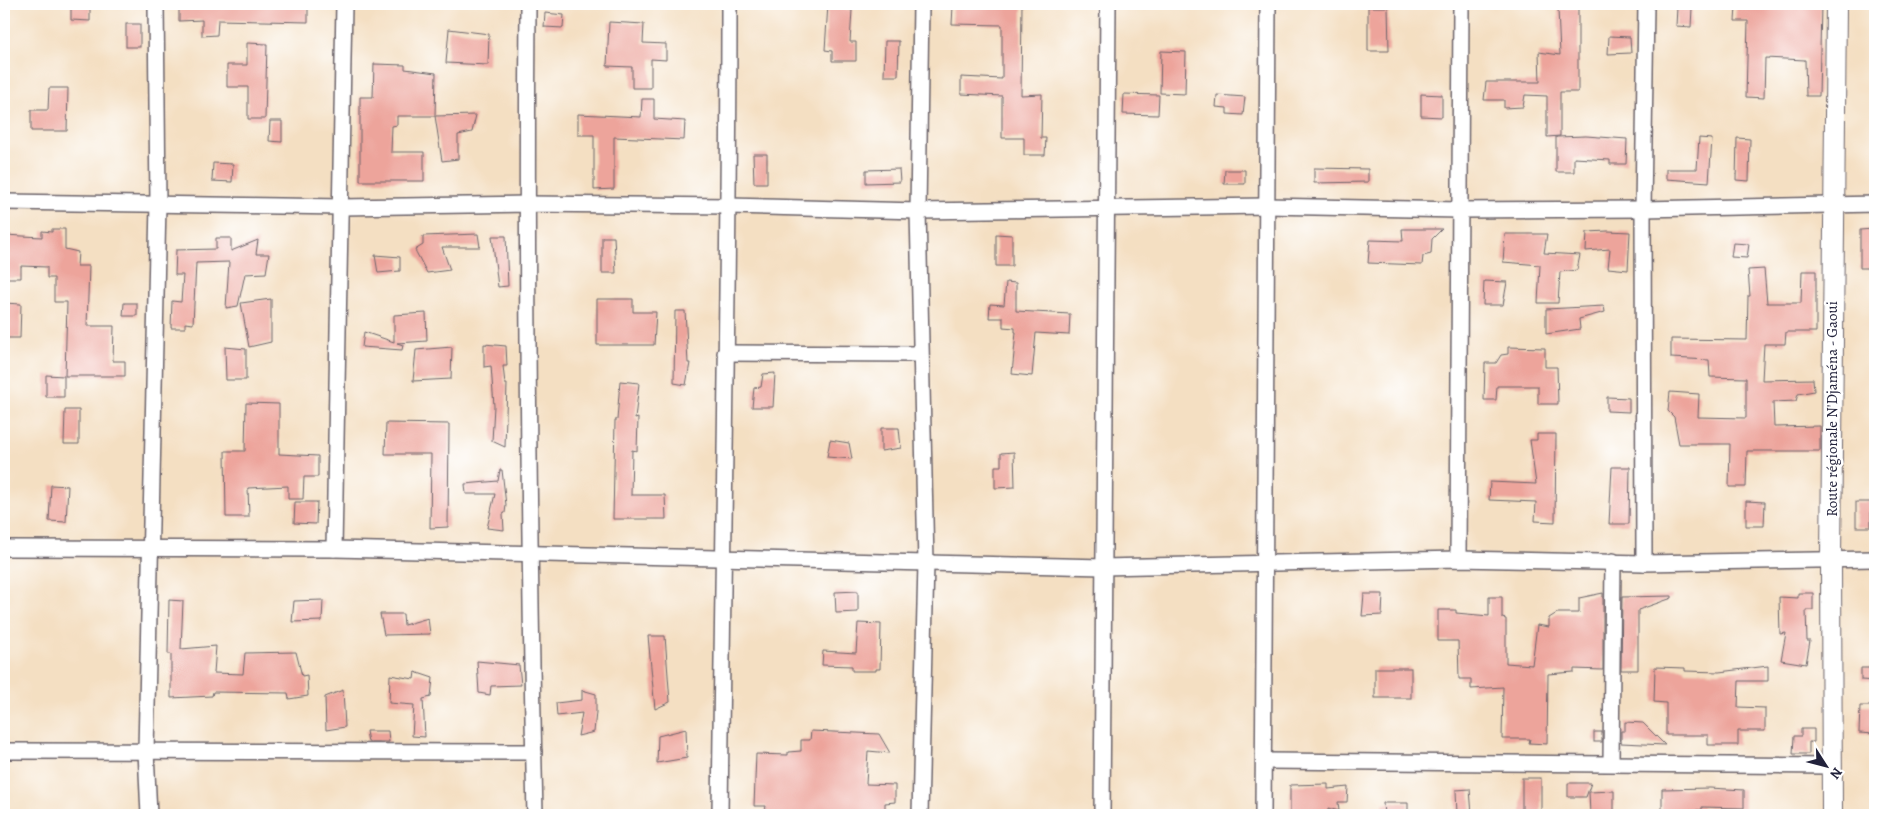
<svg xmlns="http://www.w3.org/2000/svg" width="1879" height="819" font-family="Alegreya,serif">
	<rect width="100%" height="100%" fill="#fff"/>
	<filter id="ink" filterUnits="userSpaceOnUse"><feTurbulence type="fractalNoise" baseFrequency=".02" numOctaves="2"/><feDisplacementMap in="SourceGraphic" scale="10" xChannelSelector="R" yChannelSelector="G"/><feConvolveMatrix kernelMatrix="1 2 1 2 8 2 1 2 1" color-interpolation-filters="sRGB"/></filter>
	<filter id="wash" filterUnits="userSpaceOnUse"><feTurbulence type="fractalNoise" baseFrequency=".0096" numOctaves="4" result="noise"/><feDisplacementMap in="SourceGraphic" scale="20" xChannelSelector="R" yChannelSelector="G"/><feGaussianBlur stdDeviation="1.12" result="paint"/><feColorMatrix in="noise" values="0 0 0 0 0 0 0 0 0 0 0 0 0 0 0 0 0 1.4 0 .05"/><feComposite in="paint" operator="in"/></filter>
	<g filter="url(#wash)">
		<rect width="100%" height="100%" fill="#f4dfc2"/>
		<g id="blocks">
			<!-- building -->
			<g fill="#eda49b">
				<polygon points="71,4 90,4 90,21 71,20"/>
				<polygon points="179,4 308,4 308,22 218,20 217,35 202,36 202,20 179,21"/>
				<polygon points="828,4 846,4 845,9 852,10 850,42 856,42 856,61 832,61 832,51 825,50"/>
				<polygon points="1003,4 1022,4 1021,95 1042,94 1041,138 1046,138 1045,155 1024,155 1024,138 1002,138 1002,96 961,94 961,77 1002,79 1002,25 952,24 953,6 1003,7"/>
				<polygon points="1749,4 1821,5 1819,96 1806,96 1805,60 1765,58 1764,98 1746,97 1748,21 1735,21 1736,7 1748,8"/>
				<polygon points="1368,7 1388,7 1389,51 1368,51"/>
				<polygon points="1677,7 1692,8 1691,27 1676,26"/>
				<polygon points="1578,8 1578,92 1560,92 1560,136 1547,137 1547,96 1525,95 1523,107 1504,108 1504,100 1484,100 1486,82 1540,82 1539,52 1560,55 1558,9"/>
				<polygon points="545,13 564,15 563,28 544,27"/>
				<polygon points="609,22 644,24 643,43 666,44 666,60 651,59 651,88 632,88 632,67 607,66"/>
				<rect x="126" y="24" width="14" height="23"/>
				<polygon points="449,29 489,34 488,65 446,63"/>
				<polygon points="1609,36 1630,37 1631,53 1608,54"/>
				<polygon points="885,41 899,41 898,76 884,76"/>
				<polygon points="247,43 267,44 265,119 248,119 248,87 227,87 227,65 247,65"/>
				<polygon points="1161,51 1186,52 1185,94 1160,93"/>
				<polygon points="374,64 405,65 405,69 436,73 435,116 397,116 397,125 392,126 391,152 424,152 424,181 360,181 360,97 373,97"/>
				<polygon points="49,88 68,88 67,131 31,131 31,110 48,110"/>
				<polygon points="1124,94 1159,95 1158,115 1123,114"/>
				<polygon points="1421,94 1442,95 1442,117 1421,116"/>
				<polygon points="1217,95 1245,97 1243,115 1227,114 1227,108 1216,107"/>
				<polygon points="642,99 654,99 654,119 685,121 684,140 614,137 614,189 594,190 594,135 578,135 578,114 641,117"/>
				<polygon points="476,115 472,132 458,135 458,159 442,161 435,116"/>
				<polygon points="270,121 282,121 282,142 269,141"/>
				<polygon points="1586,136 1627,139 1626,164 1610,164 1610,160 1574,158 1574,172 1556,172 1556,137"/>
				<polygon points="1699,138 1712,139 1709,182 1666,179 1666,169 1697,169"/>
				<polygon points="1737,138 1750,139 1749,181 1736,180"/>
				<polygon points="753,154 767,154 767,183 754,183"/>
				<polygon points="213,163 233,164 232,182 212,181"/>
				<polygon points="1314,168 1368,169 1368,182 1314,183"/>
				<polygon points="899,169 900,182 866,183 866,170"/>
				<polygon points="1225,170 1245,170 1245,184 1224,184"/>
				<polygon points="52,229 65,229 65,249 78,252 77,266 89,266 87,326 114,326 113,361 125,361 125,376 65,376 67,302 54,302 54,278 47,278 47,267 21,266 21,278 4,278 4,235 42,237 42,231 52,232"/>
				<polygon points="1402,229 1442,229 1432,239 1431,254 1423,256 1422,265 1368,263 1370,240 1403,241"/>
				<polygon points="1873,229 1873,268 1860,268 1860,230"/>
				<polygon points="1608,231 1630,232 1628,270 1608,268 1610,249 1586,251 1587,232"/>
				<polygon points="478,234 480,247 442,247 450,270 427,273 415,250 423,245 423,236"/>
				<polygon points="996,234 1012,235 1012,266 996,266"/>
				<polygon points="1505,234 1547,234 1544,253 1580,255 1577,270 1560,272 1558,303 1538,303 1540,265 1503,262"/>
				<polygon points="492,236 506,236 508,286 498,287"/>
				<polygon points="602,237 614,237 616,273 602,273"/>
				<polygon points="216,238 231,238 231,251 258,240 256,254 269,254 266,273 245,274 238,306 226,308 229,262 196,263 193,324 185,323 185,328 171,328 172,301 181,302 183,275 175,275 176,250 216,249"/>
				<polygon points="1733,243 1749,244 1747,258 1731,257"/>
				<polygon points="375,255 400,257 400,271 378,273"/>
				<polygon points="1764,269 1767,303 1801,303 1802,271 1816,271 1816,332 1786,332 1785,344 1764,344 1762,380 1813,379 1814,391 1798,394 1796,401 1773,402 1774,427 1820,426 1820,451 1747,451 1746,487 1729,487 1730,444 1679,444 1674,417 1668,411 1670,392 1699,394 1698,417 1746,418 1746,378 1710,377 1709,360 1671,358 1671,339 1747,340 1748,296 1750,296 1748,270"/>
				<polygon points="1484,281 1507,282 1503,305 1483,305"/>
				<polygon points="1006,282 1016,283 1016,311 1070,314 1069,335 1036,333 1032,376 1012,374 1016,332 1015,332 1015,328 1003,327 1003,318 989,318 990,304 1004,305"/>
				<polygon points="271,299 271,342 249,347 241,303"/>
				<polygon points="597,299 633,299 633,312 656,312 654,345 597,345"/>
				<polygon points="4,303 21,304 20,338 4,338"/>
				<polygon points="124,303 137,303 137,316 123,316"/>
				<polygon points="1604,306 1605,312 1579,319 1580,329 1546,334 1546,309"/>
				<polygon points="675,311 685,311 688,363 690,363 686,385 674,383"/>
				<polygon points="426,313 427,341 397,343 403,345 402,350 362,347 364,332 394,342 394,315"/>
				<polygon points="484,344 506,346 507,366 503,366 505,384 507,384 505,447 492,441 494,406 491,366 484,367"/>
				<polygon points="225,347 246,349 246,380 226,380"/>
				<polygon points="452,347 451,379 413,381 416,350"/>
				<polygon points="1508,347 1545,348 1545,367 1557,367 1558,404 1538,404 1538,386 1497,386 1496,400 1484,400 1485,363 1496,363 1501,355 1508,354"/>
				<polygon points="775,373 773,407 752,407 754,388 761,387 763,374"/>
				<polygon points="46,375 64,376 64,397 46,397"/>
				<polygon points="620,381 639,383 635,419 638,418 637,451 632,450 631,495 665,495 666,519 613,519 615,420 617,420"/>
				<polygon points="1607,397 1629,398 1629,412 1607,411"/>
				<polygon points="246,403 279,404 279,454 318,456 318,477 304,477 303,499 288,499 288,486 248,488 249,517 226,517 225,451 245,451"/>
				<polygon points="65,410 79,410 79,444 64,444"/>
				<polygon points="386,423 449,424 448,527 430,528 431,454 385,454"/>
				<polygon points="881,428 899,428 901,448 881,451"/>
				<polygon points="1537,434 1556,434 1555,522 1535,521 1536,502 1489,500 1490,482 1536,484 1530,440 1537,440"/>
				<polygon points="830,440 849,443 852,459 827,457"/>
				<polygon points="1014,452 1015,487 995,488 995,466 1001,466 1001,453"/>
				<polygon points="1612,467 1630,467 1629,524 1609,524"/>
				<polygon points="500,470 502,470 506,505 505,513 503,514 504,530 487,528 495,494 466,494 465,484 498,481"/>
				<polygon points="51,485 68,486 66,522 49,521"/>
				<polygon points="1746,501 1765,502 1764,526 1746,526"/>
				<polygon points="295,502 317,502 316,524 294,523"/>
				<rect x="1856" y="502" width="15" height="25"/>
				<polygon points="858,591 858,612 836,613 835,592"/>
				<polygon points="1603,593 1603,670 1574,669 1574,672 1548,674 1547,744 1529,743 1530,739 1502,739 1503,687 1471,689 1471,679 1459,679 1458,641 1438,641 1438,610 1456,610 1456,613 1489,616 1489,597 1502,597 1502,618 1506,619 1506,663 1532,665 1537,625 1549,627 1549,618 1557,613 1579,613 1579,598"/>
				<polygon points="1798,593 1813,593 1813,610 1806,610 1807,641 1810,641 1806,664 1781,660 1786,633 1780,634 1779,597 1798,598"/>
				<polygon points="1364,594 1383,594 1382,615 1362,616"/>
				<polygon points="1672,596 1672,598 1638,610 1638,670 1621,670 1622,597"/>
				<polygon points="169,600 183,601 181,649 216,646 214,673 243,674 245,653 296,652 302,676 307,675 308,696 289,699 288,693 213,692 212,696 171,698 171,654 168,654"/>
				<polygon points="323,600 322,621 292,622 294,601"/>
				<polygon points="380,614 403,614 404,625 428,618 430,634 384,635"/>
				<polygon points="858,623 881,624 880,669 876,669 876,671 852,671 852,666 822,665 823,651 856,653"/>
				<polygon points="648,636 665,636 670,702 655,709"/>
				<polygon points="477,661 519,665 521,685 491,686 490,695 479,693"/>
				<polygon points="1768,666 1768,681 1739,681 1738,707 1765,708 1765,731 1738,731 1738,745 1708,745 1708,735 1666,735 1666,703 1654,702 1655,667 1685,668 1685,671 1719,672"/>
				<rect x="1375" y="668" width="36" height="30"/>
				<polygon points="1861,668 1875,668 1875,681 1861,680"/>
				<polygon points="415,672 433,678 431,697 423,699 425,737 412,736 414,705 389,703 390,675 414,679"/>
				<polygon points="343,690 345,727 326,730 325,697"/>
				<polygon points="582,690 596,694 596,712 594,732 578,736 582,713 557,716 556,703 582,700"/>
				<polygon points="1860,706 1875,706 1875,734 1859,733"/>
				<polygon points="1625,722 1643,723 1665,745 1621,743 1621,731 1625,731"/>
				<polygon points="686,729 687,758 657,763 658,736"/>
				<polygon points="1801,729 1814,729 1814,742 1809,742 1809,754 1793,754 1794,736 1801,736"/>
				<polygon points="366,731 388,731 389,742 368,742"/>
				<polygon points="811,731 879,734 890,753 868,751 866,784 895,785 895,802 885,803 885,815 764,815 766,806 754,806 756,754 788,755 788,752 801,751 801,740 810,740"/>
				<rect x="1594" y="732" width="8" height="10"/>
				<rect x="1522" y="778" width="19" height="37"/>
				<polygon points="1568,783 1591,783 1586,797 1568,797"/>
				<polygon points="1328,784 1328,789 1348,787 1347,802 1338,802 1339,811 1328,808 1328,815 1290,815 1290,785"/>
				<polygon points="1710,788 1744,790 1744,808 1702,807 1702,810 1696,810 1696,815 1679,815 1679,810 1662,810 1662,789"/>
				<polygon points="1470,789 1472,815 1457,815 1456,790"/>
				<polygon points="1614,791 1614,815 1590,815 1589,792"/>
				<polygon points="1383,803 1408,803 1408,815 1384,815"/>
			</g>
		</g>
	</g>
	<g filter="url(#ink)">
		<use href="#blocks" fill-opacity="0" stroke="#6c646a" stroke-width="1"/>
		<g fill="none" stroke-linecap="round" stroke-linejoin="round">
			<defs>
				<g id="minor">
					<path d="M528,4C526,274 529,545 535,815"/>
					<polyline points="4,202 342,207 526,204 729,206 918,211 1267,206 1459,210 1643,209 1875,204"/>
					<polyline points="725,353 920,354"/>
					<polyline points="4,548 334,549 1103,567 1458,559 1644,563 1875,559"/>
					<polyline points="334,549 344,4"/>
					<polyline points="1458,559 1461,4"/>
					<polyline points="1644,563 1643,209 1646,4"/>
					<polyline points="4,751 534,752"/>
					<polyline points="1264,761 1832,766"/>
					<polyline points="1611,762 1613,561"/>
					<polyline points="149,815 146,751 158,204 156,4"/>
					<path d="M720,815C723,545 729,274 729,4"/>
					<polyline points="920,815 926,563 918,211 921,4"/>
					<polyline points="1102,815 1108,4"/>
					<polyline points="1263,815 1268,4"/>
				</g>
				<polyline id="tertiary" points="1832,815 1831,560 1836,4"/>
			</defs>
			<!-- minor casing -->
			<use href="#minor" stroke="#6c646a" stroke-width="18"/>
			<!-- tertiary casing -->
			<use href="#tertiary" stroke="#6c646a" stroke-width="22"/>
			<!-- minor -->
			<use href="#minor" stroke="#fff" stroke-width="15"/>
			<!-- tertiary -->
			<use href="#tertiary" stroke="#fff" stroke-width="20"/>
		</g>
	</g>
	<g text-anchor="middle" stroke-width="5" stroke-linejoin="round" paint-order="stroke">
		<!-- street labels -->
		<g font-size="15" fill="#22223b" stroke="#fff">
			<text transform="translate(1832 409) rotate(-90)" y="5">Route régionale N'Djaména - Gaoui</text>
		</g>
	</g>
	<!-- margin -->
	<rect width="1879" height="819" fill="none" stroke="#fff" stroke-width="20"/>
	<!-- north arrow -->
	<g transform="translate(1826 766) rotate(126)" stroke="#ffffff" stroke-width="4" paint-order="stroke">
	<path d="M0-4L9 19L0 12L-9 19Z" fill="#22223b"/>
	<text y="-8" font-size="14" font-weight="bold" text-anchor="middle" fill="#22223b">N</text>
	</g>
</svg>
